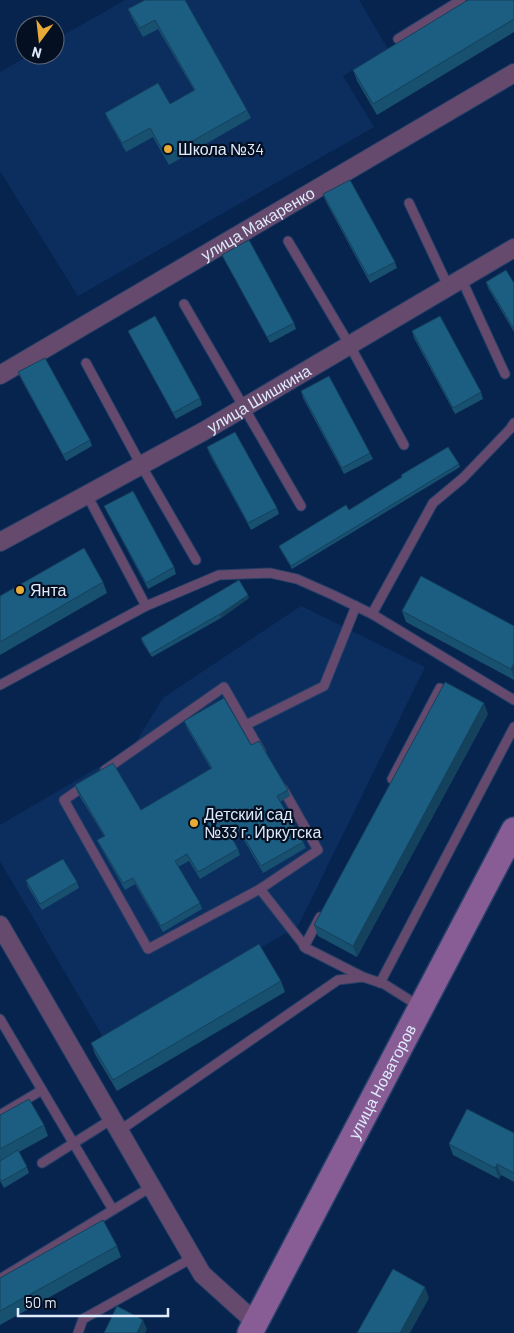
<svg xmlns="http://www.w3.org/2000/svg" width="514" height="1333" font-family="Barlow,sans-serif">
	<rect width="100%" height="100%" fill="#07244f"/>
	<!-- built -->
	<g fill="#0c2e5f">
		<polygon points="125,0 359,0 388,49 343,76 374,127 78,296 0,171 0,72 30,55 55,55 55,40"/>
		<polygon points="301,606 425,667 298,926 104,1039 0,861 0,825 133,747 163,698"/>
	</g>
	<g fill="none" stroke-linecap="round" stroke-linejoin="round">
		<defs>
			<g id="lane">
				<polyline points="398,39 461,0"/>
				<polyline points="409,203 448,286"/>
				<polyline points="288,241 349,344 404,445"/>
				<polyline points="461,278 505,374"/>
				<polyline points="184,304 301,506"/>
				<polyline points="86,363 141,465 196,560"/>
				<polyline points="87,495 146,606"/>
				<polyline points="372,614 433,503 463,478 510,429 514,423"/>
				<polyline points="0,685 146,606 219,575 270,573 297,579 333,595 372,614 514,700"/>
				<polyline points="246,725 324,686 356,606"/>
				<polyline points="105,770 224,687 261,752"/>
				<polyline points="392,779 440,688"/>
				<polyline points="87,784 64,800 148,949 260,889 307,949"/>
				<polyline points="260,889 318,850 283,789"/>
				<polyline points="320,917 304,947 363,977"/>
				<polyline points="380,983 514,727"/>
				<polyline points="0,1019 113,1210 151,1187"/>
				<polyline points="0,1115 42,1090"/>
				<polyline points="119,1131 338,980 363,977 384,984 419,1006"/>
				<polyline points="42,1163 112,1119"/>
				<polyline points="0,1279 113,1210"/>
				<polyline points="78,1333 83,1319 192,1258"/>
			</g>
			<g id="street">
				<path id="s1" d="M0,375L514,73"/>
				<path id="s2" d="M0,542L204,431L514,248"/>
				<polyline points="0,925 202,1274 255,1322"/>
			</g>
			<g id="secondary">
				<path id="s3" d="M250,1333L514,830"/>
			</g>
		</defs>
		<!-- lane casing -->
		<use href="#lane" stroke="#254067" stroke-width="11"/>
		<!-- street casing -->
		<use href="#street" stroke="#254067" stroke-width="20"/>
		<!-- secondary casing -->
		<use href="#secondary" stroke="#254067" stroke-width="28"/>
		<!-- lane -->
		<use href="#lane" stroke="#654a6d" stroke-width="9"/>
		<!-- street -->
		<use href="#street" stroke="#654a6d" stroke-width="18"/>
		<!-- secondary -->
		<use href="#secondary" stroke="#885c95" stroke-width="25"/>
	</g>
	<!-- wall -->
	<g fill="#185070">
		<polygon points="145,0 247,110 251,118 169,165 153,137 126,152 109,122 105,113 170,104 194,90 158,29 143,37 132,18 128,9"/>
		<polygon points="514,0 514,32 377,115 357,81 353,70"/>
		<polygon points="323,194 395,262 397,268 370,283 325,200"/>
		<polygon points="222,255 294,323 296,329 270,343 225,261"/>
		<polygon points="486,282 514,283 514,332 488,288"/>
		<polygon points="128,331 200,398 202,405 176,419 131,337"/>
		<polygon points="412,331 481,392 483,399 455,414 414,338"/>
		<polygon points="18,372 90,440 92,446 66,461 21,379"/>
		<polygon points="301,391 370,453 373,459 344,474 303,398"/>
		<polygon points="207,447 277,508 279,514 251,530 209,453"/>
		<polygon points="459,464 460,467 292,569 280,549 279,546 349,510"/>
		<polygon points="104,506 174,567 176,574 148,589 107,512"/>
		<polygon points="103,582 107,593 0,655 0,596"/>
		<polygon points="249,598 221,618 152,657 142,642 141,638"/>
		<polygon points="402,611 514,626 514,680 406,622"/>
		<polygon points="488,714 357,957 318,936 314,925"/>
		<polygon points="184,721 251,745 288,790 290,796 280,802 303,842 306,848 263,873 238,830 230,835 238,849 240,855 200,879 189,861 178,867 200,903 202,909 163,932 135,884 125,890 100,846 97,840 104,836 77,792 75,785 141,810 211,769 187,728"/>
		<polygon points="26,880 77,882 79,888 42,910 28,887"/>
		<polygon points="281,981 285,992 117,1091 95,1054 91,1043"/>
		<polygon points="0,1115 44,1125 48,1136 19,1152 27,1167 29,1173 4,1188 0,1181"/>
		<polygon points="514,1133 514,1182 501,1175 499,1179 453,1155 449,1144"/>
		<polygon points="117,1246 121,1257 0,1325 0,1278"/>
	</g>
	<!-- shaded-wall -->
	<g fill="#14415b">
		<polygon points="248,595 249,598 221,618 220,614"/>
		<polygon points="514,663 514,678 511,669"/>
		<polygon points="484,703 488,714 357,957 353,946"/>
		<polygon points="497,1164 501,1175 499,1179 495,1168"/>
		<polygon points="425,1287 429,1298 410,1333 400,1333"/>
		<polygon points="143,1320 147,1329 145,1333 137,1333"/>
	</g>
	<!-- building -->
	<g fill="#1c5d82" stroke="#14415b">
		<polygon points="145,0 185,0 247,110 166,156 150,128 122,143 105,113 158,83 170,104 195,90 155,20 140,28 128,9"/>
		<polygon points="468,0 514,0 514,19 373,104 353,70"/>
		<polygon points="350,180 395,262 368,276 323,194"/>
		<polygon points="249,240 294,323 267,337 222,255"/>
		<polygon points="506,270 514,283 514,329 486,282"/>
		<polygon points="155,316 200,398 173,413 128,331"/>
		<polygon points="440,316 481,392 453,408 412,331"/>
		<polygon points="45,358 90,440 63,455 18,372"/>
		<polygon points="329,376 370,453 342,468 301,391"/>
		<polygon points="235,432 277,508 248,523 207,447"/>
		<polygon points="448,447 459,464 291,566 279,546 346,505 349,510 402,477 401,475"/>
		<polygon points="133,491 174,567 146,583 104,506"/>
		<polygon points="84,548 103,582 0,642 0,596"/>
		<polygon points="421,576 514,626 514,663 511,669 402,611"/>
		<polygon points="239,580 248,595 220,614 150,654 141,638"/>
		<polygon points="445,682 484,703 353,946 314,925"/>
		<polygon points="224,698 251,745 259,741 288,790 277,796 303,842 261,866 236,824 227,829 238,849 198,872 187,854 175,861 200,903 161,926 133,878 123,883 97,840 105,836 75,785 113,763 141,810 212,768 184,721"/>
		<polygon points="63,859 77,882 40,904 26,880"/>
		<polygon points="259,944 281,981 113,1080 91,1043"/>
		<polygon points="29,1099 44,1125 0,1149 0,1115"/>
		<polygon points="467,1109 514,1133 514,1173 497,1164 495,1168 449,1144"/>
		<polygon points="18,1150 27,1167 2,1181 0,1179 0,1161"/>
		<polygon points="103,1220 117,1246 0,1311 0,1278"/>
		<polygon points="393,1269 425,1287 400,1333 357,1333"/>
		<polygon points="117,1306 143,1320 137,1333 104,1333"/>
	</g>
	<!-- markers -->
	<g fill="#e9ab38" stroke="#040f21" stroke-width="2">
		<circle cx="168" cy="149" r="5"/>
		<circle cx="20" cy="590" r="5"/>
		<circle cx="194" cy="823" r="5"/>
	</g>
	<g text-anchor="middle" stroke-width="4.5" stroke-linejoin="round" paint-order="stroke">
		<!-- poi labels -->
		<g font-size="16" fill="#dfeafb" stroke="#040f21" text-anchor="start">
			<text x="178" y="155">Школа №34</text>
			<text x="30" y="596">Янта</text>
			<text x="204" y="820">Детский сад<tspan x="204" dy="18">№33 г. Иркутска</tspan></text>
		</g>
		<!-- street labels -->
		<g font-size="16" fill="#dfeafb" stroke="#040f21">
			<text dy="6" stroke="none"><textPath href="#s1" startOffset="299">улица Макаренко</textPath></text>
			<text dy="6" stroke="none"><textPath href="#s2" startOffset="296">улица Шишкина</textPath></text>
			<text dy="6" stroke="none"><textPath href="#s3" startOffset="284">улица Новаторов</textPath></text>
		</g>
	</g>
	<!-- north arrow -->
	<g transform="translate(40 40) rotate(195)"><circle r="24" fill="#040f21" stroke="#5c6778"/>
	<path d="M0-4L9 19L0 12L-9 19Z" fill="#e9ab38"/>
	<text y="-8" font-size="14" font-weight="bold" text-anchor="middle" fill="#dfeafb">N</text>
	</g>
	<!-- scale -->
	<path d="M18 1308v8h150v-8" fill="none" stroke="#dfeafb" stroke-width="2.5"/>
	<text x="25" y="1308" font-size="15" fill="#dfeafb" stroke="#040f21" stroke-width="4" paint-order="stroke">50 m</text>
</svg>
